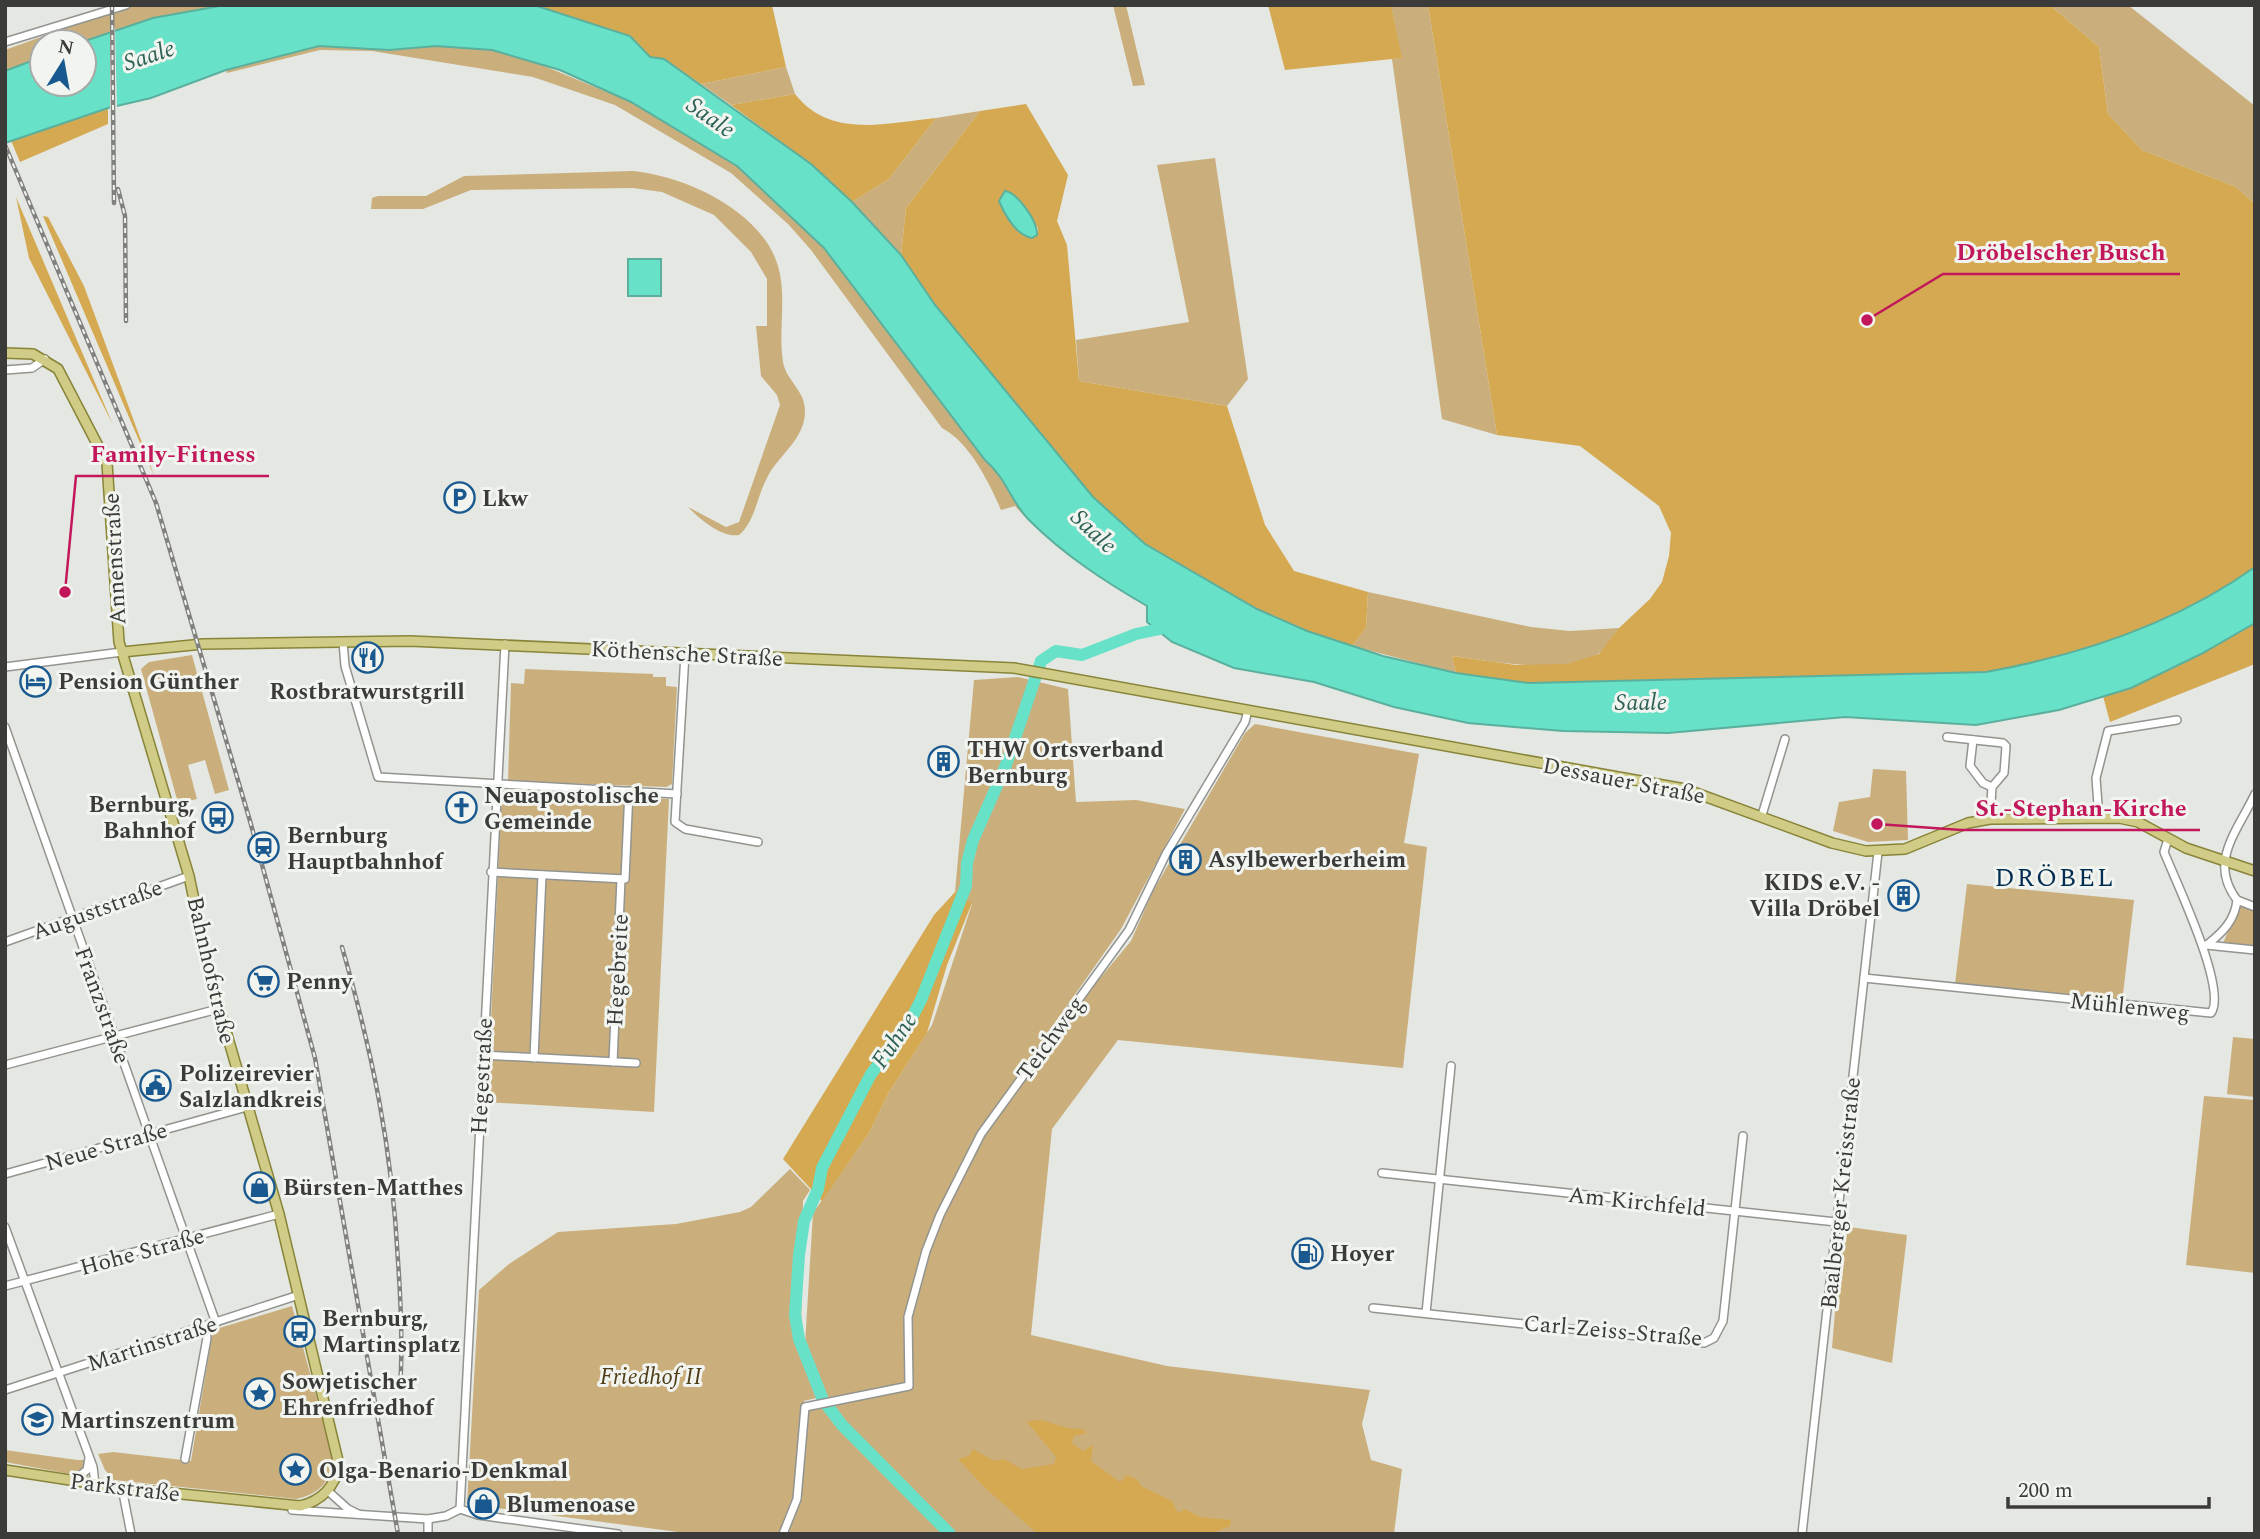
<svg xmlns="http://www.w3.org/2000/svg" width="2260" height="1539" font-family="Spectral,serif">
	<rect width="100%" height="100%" fill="#e4e7e2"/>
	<!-- green -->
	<g fill="#caaf7d">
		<polygon points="107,5 225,5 153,18 84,42 42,42 42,58 5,71 5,50 107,13"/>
		<polygon points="1113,5 1126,5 1145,85 1133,86"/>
		<polygon points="1391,5 1428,5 1497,435 1442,419 1392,59 1401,58"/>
		<polygon points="2050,5 2128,5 2255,106 2255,204 2236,187 2142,150 2108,114 2099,47"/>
		<path d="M319,46L389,50L436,46L492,50L537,63L631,102L737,166L824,248L985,460L1001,474L1027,519L1015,506L1001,510C989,482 969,442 942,428L811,250L788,224L731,173L615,105L533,77L372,51L320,50L227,73L226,70Z"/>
		<polygon points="786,67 795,94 731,105 701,84"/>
		<polygon points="980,111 906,208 901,255 852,202 889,179 936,118"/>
		<polygon points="1215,158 1248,379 1227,406 1079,381 1076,340 1189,322 1157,165"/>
		<path d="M633,171C685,176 762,211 778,266C787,297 778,331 783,362C786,380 805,391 805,410C806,439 778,455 767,478C757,496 755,522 739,535C721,538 700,519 688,507L726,527L739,522L780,405L777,395L761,376L756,326H767V279L751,252L714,215L662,192L633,188L471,190L423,209H371L372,198L378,196H426L464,176Z"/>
		<path d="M1368,592L1531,627L1570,631L1619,628C1613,636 1606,649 1598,654C1563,676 1491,661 1452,656L1456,673L1352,646L1366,628Z"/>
		<polygon points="192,655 229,790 215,794 205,760 188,765 197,799 178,803 141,669 149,662"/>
		<polygon points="525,669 653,674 653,677 666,677 666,686 677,687 672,784 666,787 508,781 511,683 524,684"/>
		<polygon points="1018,677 1068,689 1076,802 1136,800 1185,809 1121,929 1048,1033 1056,1031 1131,941 1153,891 1245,733 1255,724 1419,754 1404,843 1427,847 1403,1068 1118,1040 1052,1129 1031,1335 1167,1366 1370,1390 1362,1424 1371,1460 1402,1469 1394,1534 948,1534 836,1419 945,1534 786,1534 801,1496 808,1411 823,1406 820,1397 804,1401 795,1500 779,1534 693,1534 467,1504 479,1290 509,1264 558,1232 676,1224 740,1212 751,1207 790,1169 810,1190 803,1201 801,1342 811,1365 805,1344 813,1213 869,1133 889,1092 932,1025 972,904 955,892 974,680"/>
		<polygon points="1873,769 1906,771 1908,840 1868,842 1833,831 1839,802 1870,797"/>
		<polygon points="502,791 669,799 654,1112 487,1102"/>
		<polygon points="1967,884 2134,900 2122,1003 1955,984"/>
		<polygon points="2240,905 2255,909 2255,947 2223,943"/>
		<polygon points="2233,1037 2255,1039 2255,1097 2227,1094"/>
		<polygon points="2204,1096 2255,1100 2255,1273 2186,1265"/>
		<polygon points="1842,1226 1907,1235 1892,1363 1832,1348"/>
		<path d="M292,1306L332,1456C332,1481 320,1494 296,1499L114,1480L105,1470L98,1454L113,1452L191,1461L212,1336L216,1329Z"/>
		<polygon points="5,1450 77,1460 85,1460 84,1468 70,1474 5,1462"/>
	</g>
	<!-- forest -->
	<g fill="#d4a952" fill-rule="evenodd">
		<polygon points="534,5 772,5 786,67 701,84 664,59 650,57 630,36"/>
		<polygon points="1268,5 1391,5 1402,58 1285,70"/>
		<path d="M1428,5H2050L2099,47L2108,114L2142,150L2236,187L2255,204V567C2175,624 2081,655 1986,672L1528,683L1456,673L1452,656L1516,665L1567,664L1599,654L1619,628L1650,599L1662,582L1669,556L1671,533L1659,506L1580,446L1497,435Z"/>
		<path d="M795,94C830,139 886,123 936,118L889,179L852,202L811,164L731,105Z"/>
		<path d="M1026,104L1068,175L1057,221L1067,245L1079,381L1227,406L1265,525L1294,571L1368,592L1366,628L1352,646L1307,631L1257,609L1145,544L1093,497L935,305L901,255L906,208L980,111ZM1005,191L1015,196L1038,228L1037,235L1024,236L1002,207Z"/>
		<polygon points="108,108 108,124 20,162 5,126"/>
		<polygon points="16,197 113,425 29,258"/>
		<polygon points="43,216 48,217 84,286 155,478"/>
		<path d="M2255,623V664L2110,722L2103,696C2157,680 2206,652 2255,623Z"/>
		<polygon points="955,892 972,903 947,965 927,1033 889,1092 869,1133 822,1201 783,1159 934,915"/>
		<polygon points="1042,1420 1067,1428 1083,1429 1087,1433 1074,1436 1072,1443 1083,1451 1093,1445 1091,1461 1120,1482 1127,1475 1137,1479 1141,1486 1172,1501 1178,1513 1185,1509 1200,1517 1231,1520 1230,1526 1210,1534 1038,1534 986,1489 958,1459 969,1456 973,1449 994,1461 1004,1459 1022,1469 1054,1464 1056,1457 1026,1421"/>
	</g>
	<!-- water -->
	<g fill="#67e1c8" stroke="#5ab09d" stroke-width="2">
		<path d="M225,5H534L630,36L650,57L664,59L811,164L852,202L901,255L935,305L1093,497L1145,544L1257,609L1307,631L1383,656L1456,673L1528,683L1986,672C2081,655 2175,624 2255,567V623L2201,654L2131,688L2059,710L1976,725L1845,717L1668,733L1563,731L1468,723L1394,707L1314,682L1234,668L1172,642L1147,622V606C1104,581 1064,555 1029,520C1011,502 1007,479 985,460L824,248L737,166L631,102L560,70L492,50L436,46L389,50L319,46L226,70L151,98L108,108L5,143V71L42,57V84H84L82,42L153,18Z"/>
		<path d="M1005,191C1018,193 1038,222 1037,235L1032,238C1016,235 1005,215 999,201Z"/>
		<rect x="628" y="259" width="33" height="37"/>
	</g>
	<!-- pier -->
	<polygon fill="#e4e7e2" points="115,27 117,110 110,111 110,29"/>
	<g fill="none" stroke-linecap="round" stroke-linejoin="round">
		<!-- river -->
		<polyline stroke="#67e1c8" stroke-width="12" points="950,1534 842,1425 823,1400 799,1339 795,1315 799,1255 804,1221 818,1189 822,1168 871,1074 906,1029 921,1000 966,886 967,863 973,840 1006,765 1041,661 1056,651 1082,655 1136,634 1160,629 1169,620"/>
		<defs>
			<g id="minor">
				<polyline points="5,42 126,5"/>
				<polyline points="5,370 32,368 45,359"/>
				<polyline points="343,642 345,666 378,777 677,794"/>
				<polyline points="685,654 675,822 685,829 758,842"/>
				<polyline points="5,667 122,652"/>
				<polyline points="5,727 216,1323"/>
				<polyline points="1947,737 2003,743 2006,746 2004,773 1992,787 1990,819"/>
				<polyline points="1973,740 1970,766 1983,783 1992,787"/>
				<polyline points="1762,815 1785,739"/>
				<polyline points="2099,818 2096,778 2108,731 2177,720"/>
				<polyline points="491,872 625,879 629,791"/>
				<path d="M2237,900C2208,862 2237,832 2255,794"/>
				<polyline points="5,942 189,876"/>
				<path d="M2208,944C2223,932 2235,920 2237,900L2255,907"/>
				<polyline points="2206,945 2255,950"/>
				<path d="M1864,978L2211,1013C2228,990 2176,882 2164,852L2168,839"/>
				<polyline points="482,1055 636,1063"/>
				<polyline points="534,1058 542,875"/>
				<polyline points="613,1062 621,879"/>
				<polyline points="5,1065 218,1009"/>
				<polyline points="1382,1173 1836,1222"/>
				<polyline points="5,1174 247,1107"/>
				<polyline points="5,1227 93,1467 95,1484"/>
				<polyline points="5,1286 279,1214"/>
				<polyline points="1373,1308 1704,1343 1714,1338 1723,1321 1743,1136"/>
				<polyline points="1426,1313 1451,1066"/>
				<polyline points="5,1390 299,1295"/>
				<polyline points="185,1459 207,1338 205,1326"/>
				<polyline points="74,1480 87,1470 89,1458"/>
				<polyline points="122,1488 131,1534"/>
				<polyline points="328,1491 348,1509 358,1514"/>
				<polyline points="460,1509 505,644"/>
				<polyline points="460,1509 478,1515 618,1534"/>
				<polyline points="292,1510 428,1519 446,1516 460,1509"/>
				<polyline points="428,1519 428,1534"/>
				<polyline points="783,1534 797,1499 805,1407 909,1386 908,1317 926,1251 940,1215 981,1134 1129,930 1166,854 1245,722 1248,710"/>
				<polyline points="1802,1534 1878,852"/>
			</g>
			<g id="major">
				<path d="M5,353L33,354L58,369L107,463L119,642L189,876L210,976L279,1214L339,1465C335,1487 321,1501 300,1506L122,1488L5,1470"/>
				<polyline points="122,652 203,644 410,641 1014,668 1685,789 1832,843 1866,851 1905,849 1968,823 1990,819 2119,818 2138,822 2186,848 2255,871"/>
			</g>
		</defs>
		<!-- minor casing -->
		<use href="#minor" stroke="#92948f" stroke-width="10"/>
		<!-- major casing -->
		<use href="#major" stroke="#888438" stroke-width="12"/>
		<!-- minor -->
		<use href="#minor" stroke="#fff" stroke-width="7"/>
		<!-- major -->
		<use href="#major" stroke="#d0cc87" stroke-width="9"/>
		<defs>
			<g id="rail">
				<polyline points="112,5 114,203"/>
				<polyline points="5,145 156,503 250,821 315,1058 398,1534"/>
				<polyline points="118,189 125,216 126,321"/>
				<path d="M342,947C373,1055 392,1148 398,1261C401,1304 403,1346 400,1389"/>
			</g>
		</defs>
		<!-- rail casing -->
		<use href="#rail" stroke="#80817e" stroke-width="4.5"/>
		<!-- rail -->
		<use href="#rail" stroke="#f1f4ef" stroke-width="2" stroke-dasharray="5" stroke-linecap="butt"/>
	</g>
	<!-- icons -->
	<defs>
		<symbol id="parking-ring" viewBox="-11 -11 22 22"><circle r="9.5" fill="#f1f4ef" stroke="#19598f" stroke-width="1.5"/><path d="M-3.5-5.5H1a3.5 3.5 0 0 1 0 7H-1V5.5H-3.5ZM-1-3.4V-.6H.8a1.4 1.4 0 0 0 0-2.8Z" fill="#19598f"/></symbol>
		<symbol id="restaurant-ring" viewBox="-11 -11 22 22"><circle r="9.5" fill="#f1f4ef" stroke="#19598f" stroke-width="1.5"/><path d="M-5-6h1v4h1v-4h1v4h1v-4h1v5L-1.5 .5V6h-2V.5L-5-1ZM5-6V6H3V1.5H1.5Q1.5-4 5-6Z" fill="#19598f"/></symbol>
		<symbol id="hotel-ring" viewBox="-11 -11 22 22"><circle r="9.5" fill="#f1f4ef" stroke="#19598f" stroke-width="1.5"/><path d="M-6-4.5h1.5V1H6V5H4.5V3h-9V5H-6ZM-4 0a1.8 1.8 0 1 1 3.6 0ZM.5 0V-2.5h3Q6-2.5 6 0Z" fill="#19598f"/></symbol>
		<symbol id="building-ring" viewBox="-11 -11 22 22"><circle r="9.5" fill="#f1f4ef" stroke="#19598f" stroke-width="1.5"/><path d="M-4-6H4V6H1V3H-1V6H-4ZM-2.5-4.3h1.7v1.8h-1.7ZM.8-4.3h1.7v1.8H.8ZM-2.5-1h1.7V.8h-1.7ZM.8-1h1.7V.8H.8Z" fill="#19598f"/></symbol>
		<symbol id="church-ring" viewBox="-11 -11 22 22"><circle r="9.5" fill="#f1f4ef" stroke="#19598f" stroke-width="1.5"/><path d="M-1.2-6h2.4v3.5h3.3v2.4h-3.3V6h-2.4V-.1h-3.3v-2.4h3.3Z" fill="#19598f"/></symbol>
		<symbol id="bus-ring" viewBox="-11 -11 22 22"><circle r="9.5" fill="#f1f4ef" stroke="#19598f" stroke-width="1.5"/><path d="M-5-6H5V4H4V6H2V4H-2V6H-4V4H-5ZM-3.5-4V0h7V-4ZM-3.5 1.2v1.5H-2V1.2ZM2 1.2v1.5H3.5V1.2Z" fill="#19598f"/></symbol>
		<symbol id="station-ring" viewBox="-11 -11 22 22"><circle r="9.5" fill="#f1f4ef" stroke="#19598f" stroke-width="1.5"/><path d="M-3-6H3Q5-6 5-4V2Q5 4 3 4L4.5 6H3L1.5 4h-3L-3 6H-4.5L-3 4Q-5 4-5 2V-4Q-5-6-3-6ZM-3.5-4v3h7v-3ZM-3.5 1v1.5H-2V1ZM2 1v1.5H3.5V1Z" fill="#19598f"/></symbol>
		<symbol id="supermarket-ring" viewBox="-11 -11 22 22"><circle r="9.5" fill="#f1f4ef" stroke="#19598f" stroke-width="1.5"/><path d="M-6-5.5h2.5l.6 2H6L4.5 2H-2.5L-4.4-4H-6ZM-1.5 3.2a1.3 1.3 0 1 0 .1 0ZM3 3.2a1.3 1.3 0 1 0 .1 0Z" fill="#19598f"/></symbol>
		<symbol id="civic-ring" viewBox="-11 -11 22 22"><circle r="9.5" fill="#f1f4ef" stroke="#19598f" stroke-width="1.5"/><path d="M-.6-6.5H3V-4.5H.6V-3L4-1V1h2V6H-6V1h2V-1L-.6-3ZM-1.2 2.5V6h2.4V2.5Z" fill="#19598f"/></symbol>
		<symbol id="shop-ring" viewBox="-11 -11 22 22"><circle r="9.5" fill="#f1f4ef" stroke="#19598f" stroke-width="1.5"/><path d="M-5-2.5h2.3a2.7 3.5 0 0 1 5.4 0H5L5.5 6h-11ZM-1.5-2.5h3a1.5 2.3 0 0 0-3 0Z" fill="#19598f"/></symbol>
		<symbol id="fuel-ring" viewBox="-11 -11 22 22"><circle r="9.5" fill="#f1f4ef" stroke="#19598f" stroke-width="1.5"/><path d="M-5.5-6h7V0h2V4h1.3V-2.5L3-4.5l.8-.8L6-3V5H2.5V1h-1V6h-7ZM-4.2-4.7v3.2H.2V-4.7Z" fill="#19598f"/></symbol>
		<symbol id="sight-ring" viewBox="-11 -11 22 22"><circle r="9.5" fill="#f1f4ef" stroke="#19598f" stroke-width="1.5"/><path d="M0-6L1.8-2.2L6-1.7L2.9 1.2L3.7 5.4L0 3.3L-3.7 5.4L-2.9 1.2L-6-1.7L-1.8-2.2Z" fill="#19598f"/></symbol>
		<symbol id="school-ring" viewBox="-11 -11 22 22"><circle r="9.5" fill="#f1f4ef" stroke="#19598f" stroke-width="1.5"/><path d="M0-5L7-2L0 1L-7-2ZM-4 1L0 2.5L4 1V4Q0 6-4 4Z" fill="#19598f"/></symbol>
	</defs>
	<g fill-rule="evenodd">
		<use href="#parking-ring" x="442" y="480" width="35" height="35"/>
		<use href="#restaurant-ring" x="350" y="640" width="35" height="35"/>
		<use href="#hotel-ring" x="18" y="664" width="35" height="35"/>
		<use href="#building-ring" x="926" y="744" width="35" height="35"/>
		<use href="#church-ring" x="444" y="790" width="35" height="35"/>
		<use href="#bus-ring" x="200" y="800" width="35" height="35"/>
		<use href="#station-ring" x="246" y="830" width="35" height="35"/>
		<use href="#building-ring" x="1168" y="842" width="35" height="35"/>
		<use href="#building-ring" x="1886" y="878" width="35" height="35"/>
		<use href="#supermarket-ring" x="246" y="964" width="35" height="35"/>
		<use href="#civic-ring" x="138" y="1068" width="35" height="35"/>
		<use href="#shop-ring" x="242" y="1170" width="35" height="35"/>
		<use href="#fuel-ring" x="1290" y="1236" width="35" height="35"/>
		<use href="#bus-ring" x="282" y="1314" width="35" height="35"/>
		<use href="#sight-ring" x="242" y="1376" width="35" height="35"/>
		<use href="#school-ring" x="20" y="1402" width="35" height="35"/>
		<use href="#sight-ring" x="278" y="1452" width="35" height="35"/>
		<use href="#shop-ring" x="466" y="1486" width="35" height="35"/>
	</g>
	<g text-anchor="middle" stroke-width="6" stroke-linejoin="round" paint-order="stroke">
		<!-- poi labels -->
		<g font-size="23" font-weight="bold" fill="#3b3c3a" stroke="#f1f4ef" text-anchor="start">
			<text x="482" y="506">Lkw</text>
			<text x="58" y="689">Pension Günther</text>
			<text x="367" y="699" text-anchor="middle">Rostbratwurstgrill</text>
			<text x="967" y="757">THW Ortsverband<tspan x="967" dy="26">Bernburg</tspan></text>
			<text x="484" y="803">Neuapostolische<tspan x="484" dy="26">Gemeinde</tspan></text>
			<text x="195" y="812" text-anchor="end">Bernburg,<tspan x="195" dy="26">Bahnhof</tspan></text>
			<text x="287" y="843">Bernburg<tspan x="287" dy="26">Hauptbahnhof</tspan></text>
			<text x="1208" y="867">Asylbewerberheim</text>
			<text x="1880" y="890" text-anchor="end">KIDS e.V. -<tspan x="1880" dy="26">Villa Dröbel</tspan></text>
			<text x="286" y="989">Penny</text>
			<text x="179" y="1081">Polizeirevier<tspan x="179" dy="26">Salzlandkreis</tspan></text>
			<text x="283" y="1195">Bürsten-Matthes</text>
			<text x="1330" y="1261">Hoyer</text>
			<text x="322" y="1326">Bernburg,<tspan x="322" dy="26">Martinsplatz</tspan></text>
			<text x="282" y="1389">Sowjetischer<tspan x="282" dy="26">Ehrenfriedhof</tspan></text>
			<text x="60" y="1428">Martinszentrum</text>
			<text x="319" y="1478">Olga-Benario-Denkmal</text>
			<text x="506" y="1512">Blumenoase</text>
		</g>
		<!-- street labels -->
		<g font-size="23" fill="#3b3c3a" stroke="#f1f4ef">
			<text transform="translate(114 559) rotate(-93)" y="8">Annenstraße</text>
			<text transform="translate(687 653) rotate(3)" y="8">Köthensche Straße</text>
			<text transform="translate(1624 780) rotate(11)" y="8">Dessauer Straße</text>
			<text transform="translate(97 909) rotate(-20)" y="8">Auguststraße</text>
			<text transform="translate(212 970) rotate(77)" y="8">Bahnhofstraße</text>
			<text transform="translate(617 970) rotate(-87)" y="8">Hegebreite</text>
			<text transform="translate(103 1005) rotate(70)" y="8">Franzstraße</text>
			<text transform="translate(2130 1006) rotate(6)" y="8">Mühlenweg</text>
			<text transform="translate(1050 1038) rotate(-54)" y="8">Teichweg</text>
			<text transform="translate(481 1076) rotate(-87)" y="8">Hegestraße</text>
			<text transform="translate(106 1146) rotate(-16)" y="8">Neue Straße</text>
			<text transform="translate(1840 1193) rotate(-84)" y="8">Baalberger Kreisstraße</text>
			<text transform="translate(1637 1201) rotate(6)" y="8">Am Kirchfeld</text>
			<text transform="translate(142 1251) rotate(-15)" y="8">Hohe Straße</text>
			<text transform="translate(1613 1330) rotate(5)" y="8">Carl-Zeiss-Straße</text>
			<text transform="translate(152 1343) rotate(-18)" y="8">Martinstraße</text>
			<text transform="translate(125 1487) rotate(7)" y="8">Parkstraße</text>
		</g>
		<!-- park labels -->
		<g font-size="23" font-style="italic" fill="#4e3c17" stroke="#f1f4ef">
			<text x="651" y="1384">Friedhof II</text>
		</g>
		<!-- water labels -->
		<g font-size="24" font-style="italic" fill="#2e6156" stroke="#f1f4ef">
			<text transform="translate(149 55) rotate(-18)" y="8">Saale</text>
			<text transform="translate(711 117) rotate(35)" y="8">Saale</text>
			<text transform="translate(1094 531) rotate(43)" y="8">Saale</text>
			<text x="1641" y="710">Saale</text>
			<text transform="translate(894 1040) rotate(-56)" y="8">Fuhne</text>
		</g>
		<!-- quarter labels -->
		<g font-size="26" letter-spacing="2" fill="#002d51" stroke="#f1f4ef">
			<text x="2055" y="886">DRÖBEL</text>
		</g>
	</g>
	<!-- callouts -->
	<path fill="none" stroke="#c2185b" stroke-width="2.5" d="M1867 320L1943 274H2180M65 592L76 476H269M1877 824L1961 830H2200"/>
	<g fill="#c2185b" stroke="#f1f4ef" stroke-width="2.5">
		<circle cx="1867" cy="320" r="7"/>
		<circle cx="65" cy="592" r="7"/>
		<circle cx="1877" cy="824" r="7"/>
	</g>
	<g font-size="24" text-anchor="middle" font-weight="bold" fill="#c2185b" stroke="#f1f4ef" stroke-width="6" stroke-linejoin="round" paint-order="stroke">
		<text x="2061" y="260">Dröbelscher Busch</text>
		<text x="173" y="462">Family-Fitness</text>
		<text x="2081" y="816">St.-Stephan-Kirche</text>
	</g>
	<!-- border -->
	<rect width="2260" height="1539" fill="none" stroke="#3b3c3a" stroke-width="14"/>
	<!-- north arrow -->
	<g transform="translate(63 63) rotate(11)"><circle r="33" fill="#f1f4ef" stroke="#a8aaa7" stroke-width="2"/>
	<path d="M0-5L12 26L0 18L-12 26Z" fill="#19598f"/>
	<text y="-10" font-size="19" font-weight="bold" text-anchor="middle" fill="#3b3c3a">N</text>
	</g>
	<!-- scale -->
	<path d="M2008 1497v10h201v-10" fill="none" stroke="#3b3c3a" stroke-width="3.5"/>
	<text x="2018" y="1497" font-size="21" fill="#3b3c3a" stroke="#f1f4ef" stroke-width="5" paint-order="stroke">200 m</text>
</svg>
